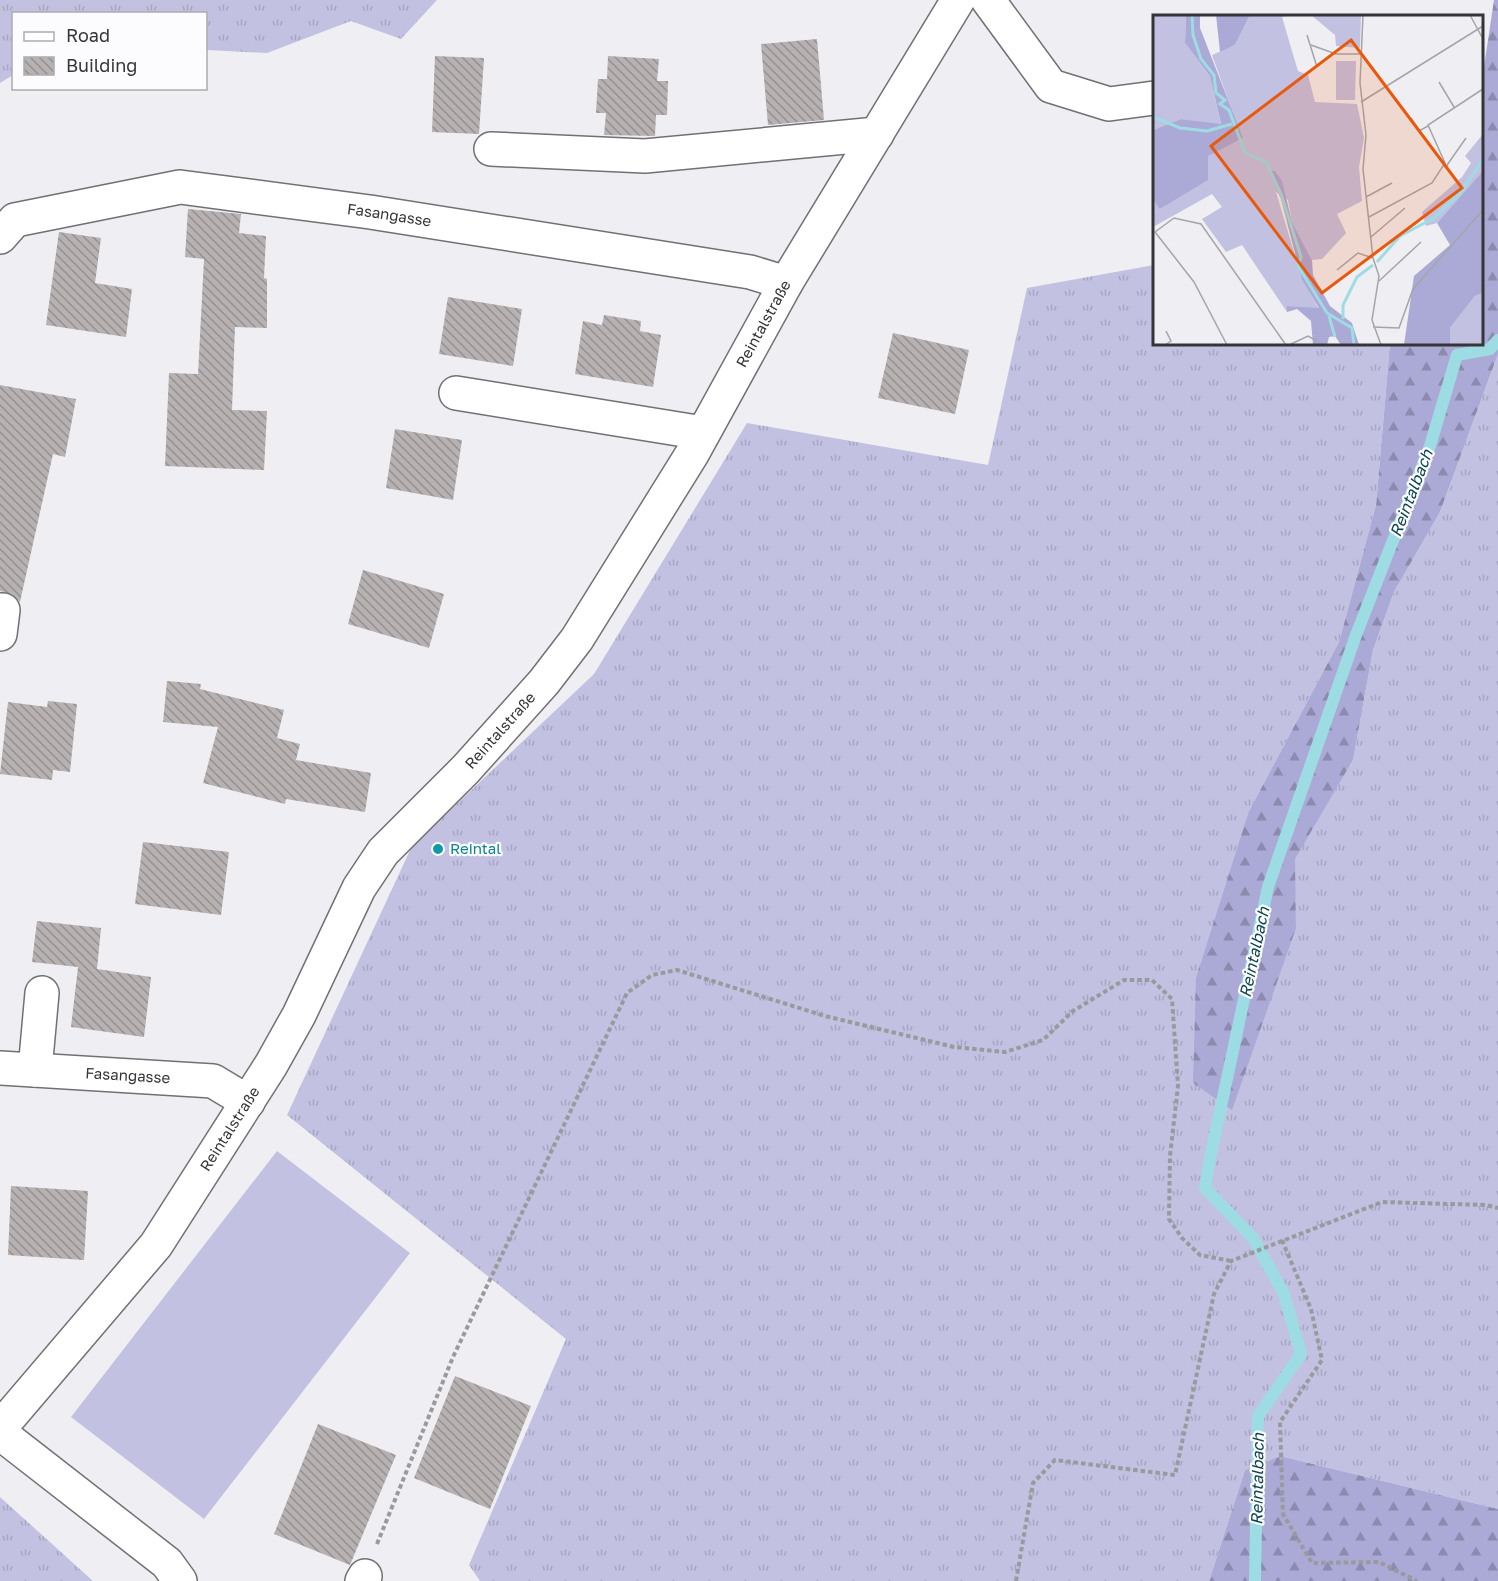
<svg xmlns="http://www.w3.org/2000/svg" width="1498" height="1581" font-family="'Golos Text',sans-serif">
	<defs>
		<pattern id="grass-tufts" width="24" height="20" patternUnits="userSpaceOnUse" patternTransform="scale(1.5)"><rect width="24" height="20" fill="#c2c1e2"/><path d="M3 7l-1-3M5 7V3M7 7l1-3M15 17l-1-3M17 17v-4M19 17l1-3" fill="none" stroke="#a7a6c2"/></pattern>
		<pattern id="forest-firs" width="22" height="20" patternUnits="userSpaceOnUse" patternTransform="scale(1.5)"><rect width="22" height="20" fill="#aba9d6"/><path d="M5 1l3.5 6h-7zM16 11l3.5 6h-7z" fill="#8c8aae"/></pattern>
		<pattern id="building-back-hatch" width="6" height="6" patternUnits="userSpaceOnUse" patternTransform="scale(1.5)"><rect width="6" height="6" fill="#b7b1b1"/><path d="M-1 5l2 2M0 0l6 6M5-1l2 2" fill="none" stroke="#969191"/></pattern>
	</defs>
	<rect width="100%" height="100%" fill="#efeff3"/>
	<!-- grass -->
	<g fill="url(#grass-tufts)">
		<polygon points="0,0 437,0 401,39 351,21 267,53 206,50 206,14 14,14 13,75 0,83"/>
		<polygon points="1154,265 1154,344 1390,344 1376,505 1339,642 1249,811 1296,928 1294,859 1353,760 1373,650 1394,592 1440,512 1498,354 1498,1509 1280,1456 1245,1470 1209,1581 480,1581 469,1565 566,1339 287,1115 412,846 594,674 747,423 988,465 1027,288"/>
		<polygon points="0,1497 93,1581 0,1581"/>
	</g>
	<!-- forest -->
	<g fill="url(#forest-firs)">
		<polygon points="1494,0 1498,0 1498,354 1440,512 1394,592 1373,650 1353,760 1295,859 1296,928 1232,1110 1193,1083 1196,978 1249,811 1339,642 1376,505 1390,344 1482,344 1482,80"/>
		<polygon points="1280,1456 1498,1509 1498,1581 1209,1581 1245,1470"/>
	</g>
	<!-- garden -->
	<polygon fill="#c2c1e2" points="277,1151 410,1253 204,1519 71,1417"/>
	<g fill="none" stroke-linecap="round" stroke-linejoin="round">
		<!-- stream -->
		<polyline stroke="#9edce4" stroke-width="12" points="1255,1581 1258,1416 1301,1354 1284,1294 1253,1238 1205,1188 1210,1158 1268,887 1356,635 1430,446 1457,355 1490,349 1498,340"/>
	</g>
	<!-- building -->
	<g fill="url(#building-back-hatch)">
		<polygon points="817,39 824,120 768,125 761,44"/>
		<polygon points="435,56 484,58 479,134 432,132"/>
		<polygon points="608,56 659,59 657,81 668,81 667,115 656,115 655,136 604,135 606,113 596,113 598,79 607,79"/>
		<polygon points="188,209 241,214 239,233 266,236 264,278 267,279 267,328 235,327 232,410 267,411 264,470 165,466 169,373 198,374 204,259 185,257"/>
		<polygon points="59,232 101,238 95,283 132,289 126,337 46,325"/>
		<polygon points="448,297 522,309 513,366 439,354"/>
		<polygon points="604,315 641,321 640,331 661,335 653,387 575,374 583,321 602,325"/>
		<polygon points="893,333 969,350 955,414 878,398"/>
		<polygon points="0,385 76,399 65,457 53,454 20,602 12,594 0,591"/>
		<polygon points="395,429 462,440 453,500 386,488"/>
		<polygon points="363,570 444,594 429,648 348,624"/>
		<polygon points="167,681 201,684 200,689 284,710 277,738 300,744 296,760 371,773 365,812 286,799 285,804 203,783 218,727 163,722"/>
		<polygon points="48,701 77,704 70,772 53,770 52,780 0,774 8,702 47,707"/>
		<polygon points="143,842 229,852 221,915 135,904"/>
		<polygon points="37,921 101,928 97,969 151,977 144,1037 71,1027 78,967 32,962"/>
		<polygon points="11,1186 88,1191 84,1260 8,1255"/>
		<polygon points="455,1376 531,1406 490,1509 414,1478"/>
		<polygon points="318,1424 396,1455 350,1565 274,1534"/>
	</g>
	<g fill="none" stroke-linecap="round" stroke-linejoin="round">
		<defs>
			<g id="minor">
				<polyline points="988,0 1051,86 1109,104 1154,98"/>
				<polyline points="491,149 645,156 877,134"/>
				<path id="s1" d="M0,237L15,220L180,187L370,212L750,272L786,283"/>
				<polyline points="456,393 703,433"/>
				<polyline points="0,610 3,610 0,634"/>
				<path id="s2" d="M0,1068L213,1081L248,1102"/>
				<polyline points="35,1070 42,993"/>
				<path id="s3" d="M0,1428L156,1245L271,1065L299,1015L359,888L383,852L466,769L544,682L577,639L692,454L786,283L958,0"/>
				<polyline points="0,1433 167,1563 180,1581"/>
				<polyline points="362,1581 365,1576"/>
			</g>
		</defs>
		<!-- minor casing -->
		<use href="#minor" stroke="#707075" stroke-width="36"/>
		<!-- path -->
		<g stroke="#9a9a9d" stroke-width="4" stroke-dasharray="4.5 3" stroke-linecap="butt">
			<polyline points="1282,1240 1311,1309 1322,1360 1280,1422 1283,1514 1312,1563 1379,1562 1417,1581"/>
			<polyline points="377,1544 453,1357 627,993 652,975 677,970 825,1016 954,1047 1005,1052 1043,1040 1073,1011 1124,980 1152,980 1172,999 1178,1086 1170,1156 1169,1219 1182,1238 1200,1255 1231,1261"/>
			<polyline points="1016,1581 1033,1483 1055,1460 1175,1475 1214,1294 1231,1261 1382,1202 1486,1205 1498,1208"/>
		</g>
		<!-- minor -->
		<use href="#minor" stroke="#fff" stroke-width="33"/>
	</g>
	<!-- markers -->
	<circle fill="#0f9aa8" stroke="#fcfcff" stroke-width="2" cx="438" cy="849" r="6"/>
	<g text-anchor="middle" stroke-width="4.5" stroke-linejoin="round" paint-order="stroke">
		<!-- street labels -->
		<g font-size="15" fill="#353537" stroke="#fcfcff">
			<text dy="5" stroke="none"><textPath href="#s1" startOffset="402">Fasangasse</textPath></text>
			<text dy="5" stroke="none"><textPath href="#s3" startOffset="1350">Reintalstraße</textPath></text>
			<text dy="5" stroke="none"><textPath href="#s3" startOffset="864">Reintalstraße</textPath></text>
			<text dy="5" stroke="none"><textPath href="#s2" startOffset="128">Fasangasse</textPath></text>
			<text dy="5" stroke="none"><textPath href="#s3" startOffset="378">Reintalstraße</textPath></text>
		</g>
		<!-- culture labels -->
		<g font-size="15" fill="#0d838f" stroke="#fcfcff" text-anchor="start">
			<text x="450" y="854">Reintal</text>
		</g>
		<!-- water labels -->
		<g font-size="16" font-style="italic" fill="#0b454b" stroke="#fcfcff">
			<text transform="translate(1411 493) rotate(-69)" y="6">Reintalbach</text>
			<text transform="translate(1254 952) rotate(-78)" y="6">Reintalbach</text>
			<text transform="translate(1257 1479) rotate(-89)" y="6">Reintalbach</text>
		</g>
	</g>
	<!-- overview -->
	<g transform="translate(1153 15)">
		<rect width="330" height="330" fill="#efeff3"/>
		<path d="M0,0H33L32,28L57,61L68,110L28,104L0,115ZM97,0H135L129,2L145,56L155,60L162,87L204,89L211,123L206,152L209,186L184,199L193,218L169,244L159,245L139,207L135,185L123,177L149,264L166,294L134,291V297L89,230L73,237L49,204L69,192L59,179L0,212V185L8,194L54,141L89,123L59,40L82,30ZM158,0H208L207,33L183,31L182,20ZM330,119L329,158L284,208L273,211L269,197L309,162L318,148L312,141ZM330,278V330H297V313L322,281Z" fill="#c2c1e2"/>
		<path d="M33,0H47V13L90,123L55,141V165L7,194L0,185V115L28,104L68,109L57,61L32,28ZM63,0H97L82,30L67,37ZM116,156H122L129,166L139,207L159,245L160,260L177,291L199,308L206,330H188L182,321L176,322L174,330H160L158,306L144,294L134,297V291L166,293L149,265L128,184ZM330,156V278L322,281L297,313V330H251L261,261L297,230L284,208Z" fill="#aba9d6"/>
		<path d="M183,46H203L202,85H183Z" fill="#c2c1e2"/>
		<path fill="none" stroke="#9edce4" stroke-width="3" d="M39,0L40,20L48,44L61,60L63,78L72,85L67,89L76,95L92,138L113,147L128,179L148,242L145,251L174,298L199,313L201,330M0,102L27,113L54,116L79,109M224,247L247,221L281,203L309,176L330,144M176,301L182,322M190,304V290L204,262L220,250"/>
		<path fill="none" stroke="#a5a5a8" stroke-width="1.5" d="M210,0L207,68L213,120L210,154L220,243L226,261L219,305L228,330M317,0L330,24M154,20L164,52M158,30L183,39H208M286,67L301,92M208,87L330,11M258,103L266,116L275,111M292,153L313,123M213,182L239,168M216,202L279,168L292,148L275,110L330,74M2,217L21,203L48,209L133,330M2,217L41,267L74,330M218,222L252,193M184,255L205,238L220,243M226,266L268,227M220,312L246,313L260,274L330,195M12,330L18,326L13,316M136,330L155,321L164,326"/>
		<path fill="#e8590c" fill-opacity="0.15" stroke="#e8590c" stroke-width="3" d="M198,25L309,173L169,278L58,131Z"/>
		<rect width="330" height="330" fill="none" stroke="#353537" stroke-width="3"/>
	</g>
	<!-- legend -->
	<rect x="12" y="12" width="195" height="78" fill="#fcfcff" stroke="#acacaf" stroke-width="1.5"/>
	<rect x="24" y="32" width="30" height="9" fill="#ffffff" stroke="#acacaf" stroke-width="1.5"/>
	<text x="66" y="42" font-size="18" fill="#353537">Road</text>
	<rect x="24" y="57" width="30" height="18" fill="url(#building-back-hatch)" stroke="#acacaf" stroke-width="1.5"/>
	<text x="66" y="72" font-size="18" fill="#353537">Building</text>
</svg>
